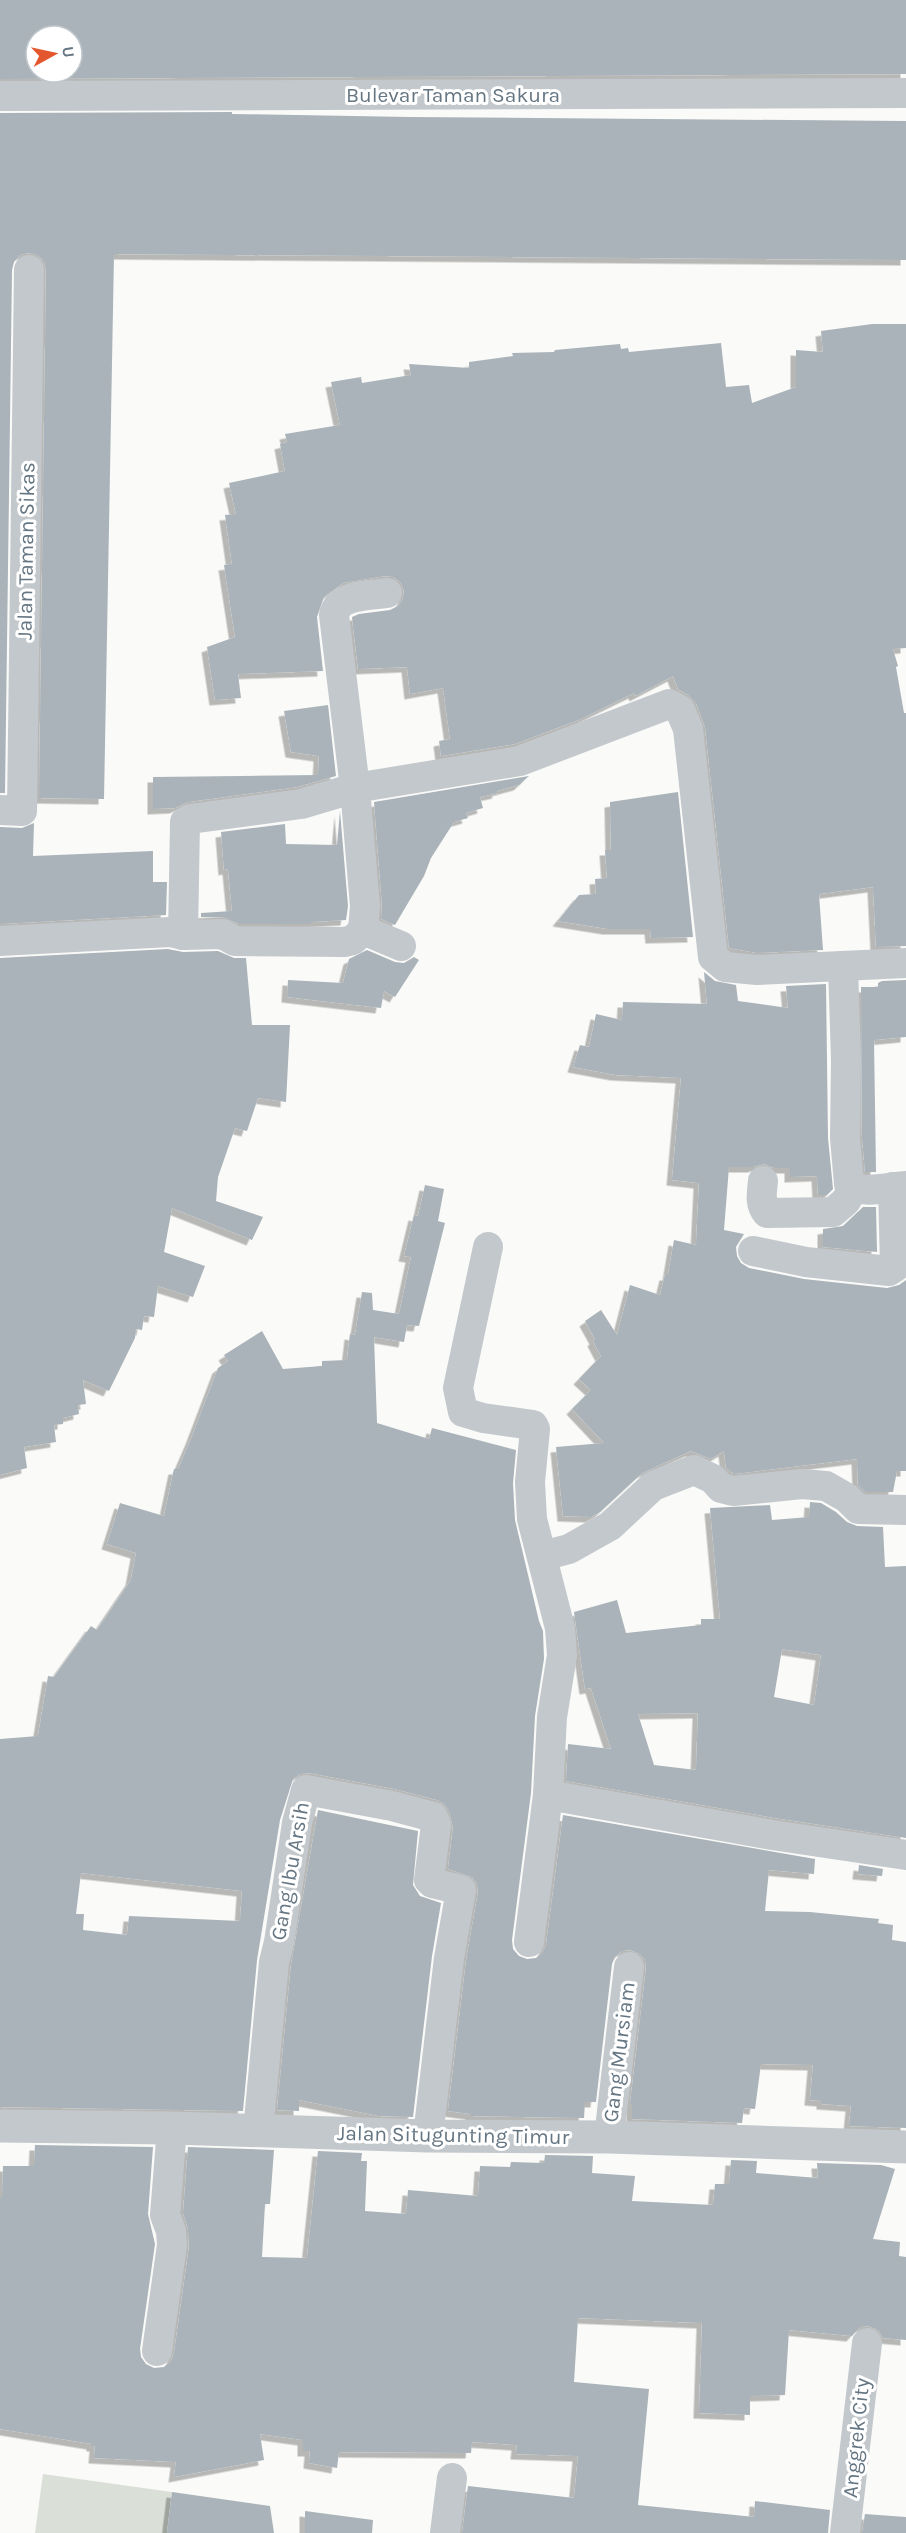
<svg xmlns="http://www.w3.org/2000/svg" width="906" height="2533" font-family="Karla,sans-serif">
	<defs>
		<filter id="shadow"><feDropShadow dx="-5.5" dy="5.5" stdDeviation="0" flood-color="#0004"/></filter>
	</defs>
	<rect width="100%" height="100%" fill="#fafaf8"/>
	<!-- green -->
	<polygon fill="#dadfd7" points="43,2474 172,2492 167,2533 35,2533"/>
	<!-- building -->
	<g fill="#aab3b9" fill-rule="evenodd" filter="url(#shadow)">
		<path d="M0,0H906V74L0,79ZM36,36H72V72H36Z"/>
		<polygon points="232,112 232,114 409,117 906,121 906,260 114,254 104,799 39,798 46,270 44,261 37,255 29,253 20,255 14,262 12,270 5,793 0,793 0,113"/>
		<polygon points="872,324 906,324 906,648 893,649 898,666 896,667 904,713 906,713 906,946 876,947 873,887 819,894 823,950 757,953 729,948 705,727 696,703 688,695 678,689 673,676 635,696 634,693 581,719 515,744 441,756 439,741 450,739 443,688 410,694 407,667 358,669 352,617 359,614 390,610 398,606 403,599 404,590 400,582 393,577 385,576 343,583 324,597 317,617 323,671 238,674 241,698 215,700 207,647 235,637 224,565 232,564 225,515 236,514 229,483 285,471 280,444 287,442 285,434 340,425 331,382 361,377 362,383 411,375 409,364 469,368 469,362 513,356 512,353 554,352 555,350 620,344 621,349 628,348 629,352 721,343 726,387 749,385 752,403 796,387 796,350 823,352 821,331"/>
		<polygon points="328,705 336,776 297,787 188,802 175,808 153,809 153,777 318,775 319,756 291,752 284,711"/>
		<polygon points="529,776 519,785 497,791 498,793 480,797 483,808 466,813 468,818 454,822 431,858 424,876 395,925 381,919 382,905 374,802"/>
		<polygon points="678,792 693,937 651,938 650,929 608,929 558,921 579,895 596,894 595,879 607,878 605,850 611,850 610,802"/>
		<polygon points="340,811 348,906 346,920 311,922 311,924 239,924 222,917 201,917 201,913 232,911 228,869 224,870 221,832 285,824 286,844 337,845"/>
		<polygon points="34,823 33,856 153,851 153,882 167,882 166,915 0,924 0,827 22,828"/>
		<polygon points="168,949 183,952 218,951 234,958 246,958 252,1025 290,1025 286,1102 258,1098 247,1131 235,1128 218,1177 216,1201 263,1217 252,1240 172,1208 164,1252 205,1266 193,1297 158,1286 154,1317 144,1316 142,1330 136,1329 135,1338 109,1391 83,1380 86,1404 78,1405 79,1414 63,1418 63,1424 54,1425 56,1442 24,1447 27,1468 0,1475 0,958"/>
		<polygon points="367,950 395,962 404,963 414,957 419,960 395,997 384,991 381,1008 287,997 288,980 343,983 349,959"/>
		<polygon points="704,972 715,981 736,985 738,1001 788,1008 786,986 826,984 828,1138 833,1189 827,1195 818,1195 817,1176 790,1177 790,1168 774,1168 764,1164 753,1167 729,1167 724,1230 744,1234 736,1247 737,1256 741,1263 749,1268 804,1279 887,1288 899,1285 906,1280 906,1471 897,1471 893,1492 865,1492 858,1485 857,1459 734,1474 726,1468 724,1451 711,1459 691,1451 642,1473 600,1512 591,1517 563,1516 556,1447 604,1443 572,1409 591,1390 579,1379 601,1356 593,1341 595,1339 585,1321 601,1310 617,1335 630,1285 660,1295 665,1275 668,1275 674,1240 696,1245 699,1183 672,1180 681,1078 616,1075 573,1067 580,1045 589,1047 596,1014 622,1020 623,1002 707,1004"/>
		<polygon points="906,980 906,1037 874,1040 876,1172 865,1172 862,1137 861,987 878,987 878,983 882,981"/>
		<path d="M425,1185L444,1189L438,1221L445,1223L419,1326L407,1325L404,1342L374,1337L377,1423L429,1439L432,1428L516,1450L513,1483L515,1520L539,1621L543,1631L544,1659L535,1716L531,1793L512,1940L513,1949L519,1956L527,1959L536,1958L542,1953L546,1945L563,1815L815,1859L814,1874L769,1870L765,1911L810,1912L879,1919L878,1923L893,1925L892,1940L906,1942V2128L849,2126L851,2106L822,2104V2101L810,2100L813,2065L761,2064L755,2109L744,2108L742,2123L632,2119V2104H630L646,1968L645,1960L640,1954L630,1950L622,1951L615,1957L612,1964L596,2102H585L584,2118L471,2116V2114L448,2111L466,1961L478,1892L477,1884L472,1877L448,1869L453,1827L449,1811L444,1804L437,1800L395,1789L309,1773L300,1774L293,1779L280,1820L257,1960L243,2111L0,2107V1739L38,1736L48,1676L54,1677L91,1626L97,1630L131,1580L136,1553L107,1544L120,1503L164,1516L174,1469H178L191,1439L218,1368L228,1361L224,1355L262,1331L283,1369L322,1366V1361L347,1360L350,1334L355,1335L362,1292L372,1293L373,1310L399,1314L411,1257L404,1256L414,1215L418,1216ZM81,1873L242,1891L240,1921L129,1916L127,1935L83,1930L84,1914H76Z"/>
		<polygon points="863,1207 876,1207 877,1252 823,1247 823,1229 843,1226"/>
		<path d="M810,1502L821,1503L836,1512L847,1522L857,1526L883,1527L885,1567L906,1566V1838L775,1818L566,1781L568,1744L611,1749L591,1688L585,1689L574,1612L617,1600L626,1633L701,1625V1619H720L710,1508L770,1505L772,1520L809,1517ZM782,1649L821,1655L814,1705L774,1697ZM698,1713L696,1770L654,1765L638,1714Z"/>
		<polygon points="318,1810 418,1831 413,1885 420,1896 441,1903 432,1956 413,2117 379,2116 299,2100 299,2111 277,2110 291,1965"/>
		<polygon points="859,1865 883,1869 882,1876 858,1874"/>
		<polygon points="35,2145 153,2147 148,2214 155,2244 140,2349 141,2357 146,2364 154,2368 164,2367 171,2361 174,2353 189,2247 188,2229 183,2213 188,2147 274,2150 270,2204 265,2204 262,2257 307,2258 318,2151 362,2153 361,2161 367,2161 365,2211 406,2214 408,2190 478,2196 480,2166 510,2167 511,2162 544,2163 545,2155 593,2156 592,2173 635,2176 632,2201 713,2205 715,2184 729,2184 731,2160 757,2161 756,2173 818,2178 817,2163 881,2165 895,2169 873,2239 900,2242 899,2256 906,2257 906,2340 883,2338 878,2330 868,2326 860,2327 852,2336 789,2330 785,2395 750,2396 750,2415 699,2413 702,2323 578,2318 574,2382 649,2389 638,2505 754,2517 755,2501 830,2510 828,2533 462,2533 468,2486 574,2498 578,2456 516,2454 517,2445 472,2442 471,2453 339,2452 337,2468 309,2463 310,2451 303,2451 303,2440 260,2434 264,2460 174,2477 176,2462 94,2458 95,2446 92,2446 92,2444 0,2429 0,2198 2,2198 3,2166 34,2166"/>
		<polygon points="172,2492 270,2506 274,2533 167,2533"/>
		<polygon points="305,2511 373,2520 372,2533 305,2533"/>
		<polygon points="865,2514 906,2517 906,2533 862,2533"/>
	</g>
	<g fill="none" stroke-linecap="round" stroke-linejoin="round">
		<!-- minor -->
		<g stroke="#c3c8cc" stroke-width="30">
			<polyline points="0,96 906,93"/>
			<polyline points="0,810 22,811 29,270"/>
			<polyline points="363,930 401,946"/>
			<path d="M183,935L185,822L190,819L301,804L355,788L334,615C338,594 369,596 387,593"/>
			<polyline points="0,941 170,932 183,935 222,934 235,941 344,942 353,940 363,930 365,906 355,788 520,761 669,704 680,710 688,729 713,957 725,967 757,970 906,963"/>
			<path d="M843,966L846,1060L845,1138L849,1184C861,1195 891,1187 906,1186"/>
			<path d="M763,1181C762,1192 759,1204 767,1213L833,1212L846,1201L853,1187"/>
			<polyline points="488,1247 458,1388 463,1412 483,1418 533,1425 535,1429 530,1482 532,1519 560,1628 562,1655 552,1717 548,1795 772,1835 906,1855"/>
			<polyline points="753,1251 806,1262 889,1271 895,1267 893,1187"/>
			<polyline points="542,1556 569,1549 610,1526 653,1486 694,1470 713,1479 721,1488 733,1491 802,1484 826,1486 847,1498 858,1509 906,1510"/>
			<polyline points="529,1942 548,1795"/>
			<polyline points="258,2131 274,1962 279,1942 297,1823 306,1790 392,1806 433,1817 436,1825 429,1880 432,1883 461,1890 449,1958 428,2136"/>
			<polyline points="609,2137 629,1967"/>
			<polyline points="157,2351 172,2245 171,2231 165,2215 172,2128"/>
			<polyline points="445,2533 452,2478"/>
			<polyline points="845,2533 867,2343"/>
		</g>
		<!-- tertiary -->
		<polyline stroke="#c3c8cc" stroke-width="33" points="0,2126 172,2128 428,2136 609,2137 906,2147"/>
	</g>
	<g text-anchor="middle" stroke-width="6" stroke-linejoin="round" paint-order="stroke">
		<!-- street labels -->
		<g font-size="21" fill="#657683" stroke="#fff">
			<text x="453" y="102">Bulevar Taman Sakura</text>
			<text transform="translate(26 551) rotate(-89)" y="7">Jalan Taman Sikas</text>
			<text transform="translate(290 1871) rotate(-80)" y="7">Gang Ibu Arsih</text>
			<text transform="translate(619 2052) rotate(-83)" y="7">Gang Mursiam</text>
			<text transform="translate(453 2135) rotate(1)" y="7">Jalan Situgunting Timur</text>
			<text transform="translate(856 2438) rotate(-84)" y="7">Anggrek City</text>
		</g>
	</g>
	<!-- north arrow -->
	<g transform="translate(54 54) rotate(82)"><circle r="28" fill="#ffffff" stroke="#c1c8cd" stroke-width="1.5"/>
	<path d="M0-4.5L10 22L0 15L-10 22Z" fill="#e4572e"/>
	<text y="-9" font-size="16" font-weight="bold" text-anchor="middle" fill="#657683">U</text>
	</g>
</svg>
